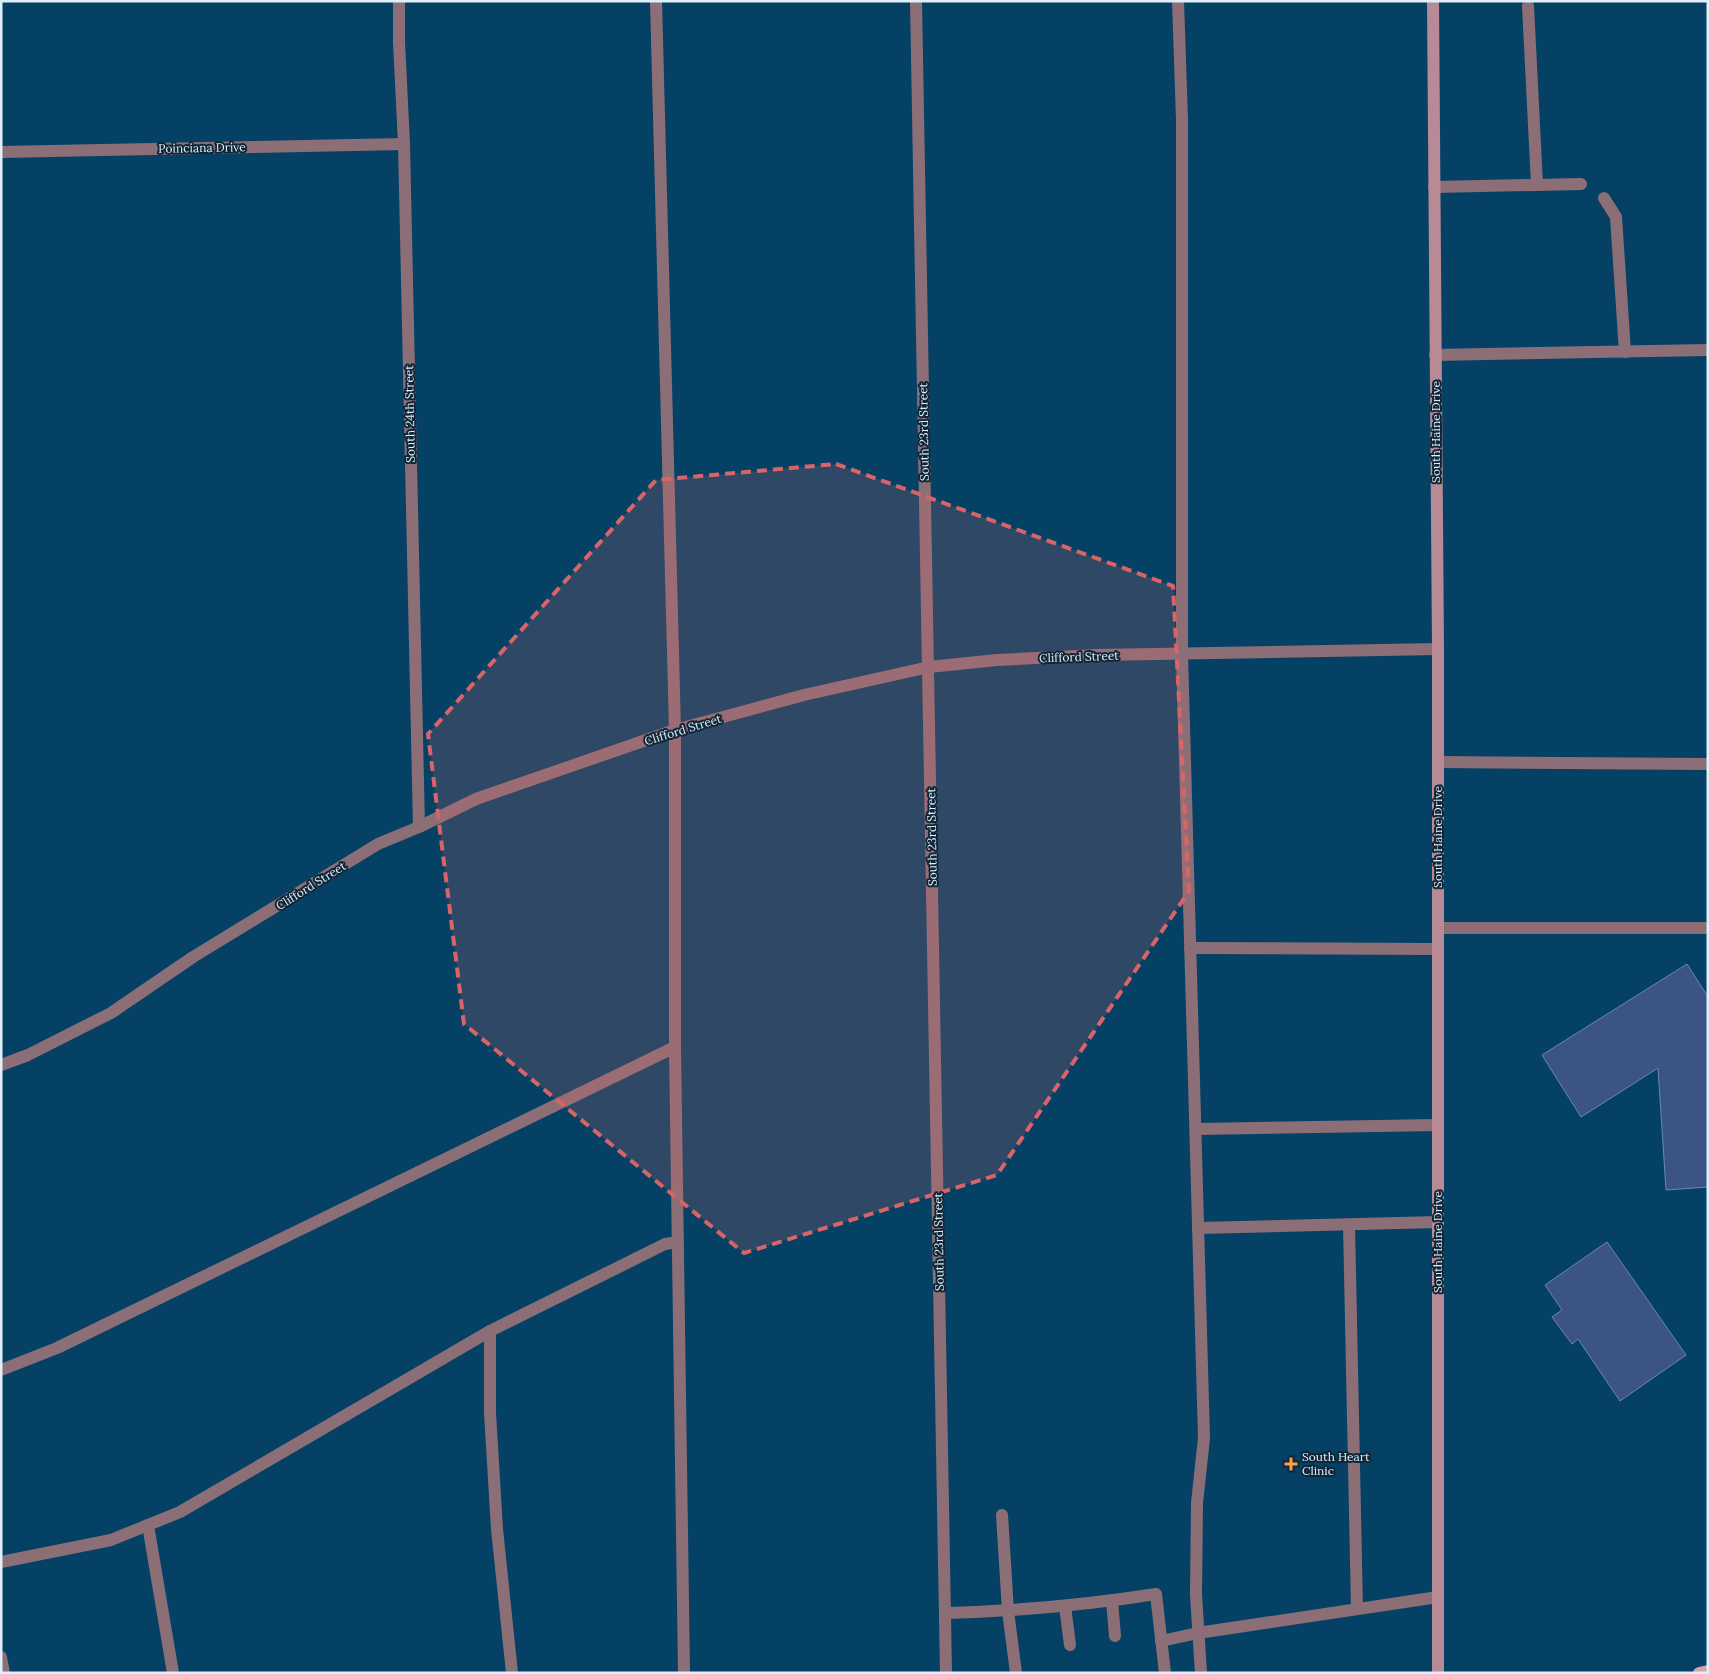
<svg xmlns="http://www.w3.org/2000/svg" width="1709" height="1674" font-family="Lora,serif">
	<rect width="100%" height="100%" fill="#054164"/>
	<!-- building -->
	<g fill="#3c5483" stroke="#6b86b9">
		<polygon points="1687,964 1708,997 1708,1187 1666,1190 1658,1068 1581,1117 1542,1055"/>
		<polygon points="1607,1242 1686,1355 1620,1401 1578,1339 1572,1344 1552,1317 1562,1310 1545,1285"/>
	</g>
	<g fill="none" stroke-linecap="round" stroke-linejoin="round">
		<!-- lane -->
		<g stroke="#8c6f76" stroke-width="12">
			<polyline points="656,1 675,730 675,1047 684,1673"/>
			<polyline points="1178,1 1182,120 1182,654 1204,1438 1197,1503 1196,1595 1201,1673"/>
			<polyline points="1528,6 1537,185"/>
			<polyline points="1434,187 1581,184"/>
			<polyline points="1604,198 1616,217 1625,352"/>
			<polyline points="1435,355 1708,350"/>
			<polyline points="1438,762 1708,764"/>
			<polyline points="1438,928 1708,928"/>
			<polyline points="1190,948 1438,949"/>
			<polyline points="1196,1129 1438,1125"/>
			<polyline points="1349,1225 1357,1609"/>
			<polyline points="1198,1228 1438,1222"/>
			<polyline points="1,1370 57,1348 675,1047"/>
			<polyline points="1002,1515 1008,1611 1016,1673"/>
			<polyline points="1112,1601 1115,1636"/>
			<polyline points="1065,1606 1070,1645"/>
			<path d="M946,1613C1017,1611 1086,1605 1156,1594L1165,1673"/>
			<polyline points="1161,1641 1198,1633 1438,1597"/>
		</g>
		<!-- street -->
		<g stroke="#8c6f76" stroke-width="12">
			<polyline points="399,1 399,42 404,144 419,827"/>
			<polyline points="916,1 946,1673"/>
			<polyline points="1,152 404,144"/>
			<polyline points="1,1065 28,1055 111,1013 193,957 378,844 419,827 476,799 675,730 804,695 929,667 997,660 1097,655 1438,649"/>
			<polyline points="490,1331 490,1413 497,1529 512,1673"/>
			<polyline points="148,1525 173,1673"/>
			<polyline points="1,1562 111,1540 180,1512 490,1331 665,1244 678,1242"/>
			<polyline points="1,1657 4,1673"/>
		</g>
		<!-- secondary -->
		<polyline stroke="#b78a95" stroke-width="12" points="1433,1 1438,649 1438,1673"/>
		<!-- primary -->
		<polyline stroke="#d89fad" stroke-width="12" points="1699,1673 1708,1671"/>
	</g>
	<!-- marked area -->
	<path fill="#d96468" fill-opacity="0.2" stroke="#d96468" stroke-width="4" stroke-dasharray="10 6" stroke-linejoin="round" d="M836,464L1173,586L1189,891L997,1175L744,1253L464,1024L428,734L656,480Z"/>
	<!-- markers -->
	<path fill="#f8a14a" stroke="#102636" stroke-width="2" d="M1288.5 1456.5h5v5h5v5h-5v5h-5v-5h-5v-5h5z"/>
	<g text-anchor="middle" stroke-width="4" stroke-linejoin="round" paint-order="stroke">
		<!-- street labels -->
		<g font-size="12" fill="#dfeffc" stroke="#102636">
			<text transform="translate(202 148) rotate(-1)" y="4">Poinciana Drive</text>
			<text transform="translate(410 414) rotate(-91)" y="4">South 24th Street</text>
			<text transform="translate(924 432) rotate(-91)" y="4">South 23rd Street</text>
			<text transform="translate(1436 432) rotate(-90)" y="4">South Haine Drive</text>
			<text transform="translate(1079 657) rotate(-2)" y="4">Clifford Street</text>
			<text transform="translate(683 730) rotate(-17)" y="4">Clifford Street</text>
			<text transform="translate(932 837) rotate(-91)" y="4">South 23rd Street</text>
			<text transform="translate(1438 837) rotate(-90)" y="4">South Haine Drive</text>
			<text transform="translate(311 886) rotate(-32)" y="4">Clifford Street</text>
			<text transform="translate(939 1242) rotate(-91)" y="4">South 23rd Street</text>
			<text transform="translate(1438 1242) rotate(-90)" y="4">South Haine Drive</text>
		</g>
		<!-- poi labels -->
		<g font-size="12" fill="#dfeffc" stroke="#102636" text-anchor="start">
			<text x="1302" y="1461">South Heart<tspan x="1302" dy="14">Clinic</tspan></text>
		</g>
	</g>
	<!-- border -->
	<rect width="1709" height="1674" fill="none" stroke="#dfeffc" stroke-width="5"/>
</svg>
